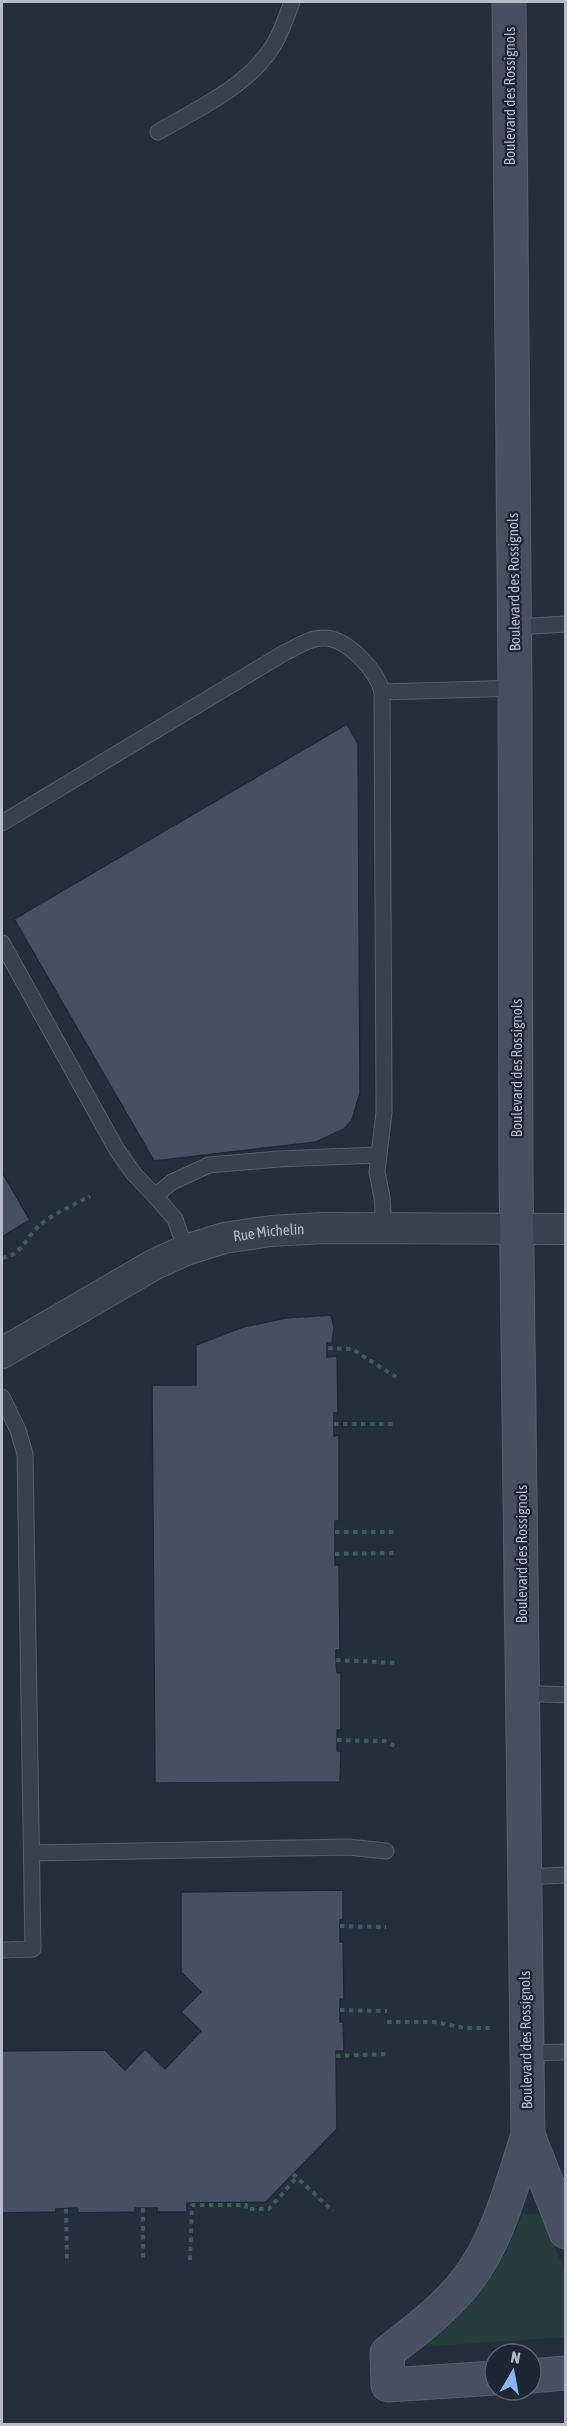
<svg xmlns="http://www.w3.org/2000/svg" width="567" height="2426" font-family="'Asap Condensed',sans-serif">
	<rect width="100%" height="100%" fill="#242f3e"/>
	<!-- green -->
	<path fill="#263c3f" d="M522,2214H540L565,2271V2337L418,2347C470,2316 502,2270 522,2214Z"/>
	<!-- building -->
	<g fill="#455162" stroke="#1f2835" stroke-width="1.5">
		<polygon points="347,724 358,744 360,1093 352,1120 344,1129 316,1142 154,1161 14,919"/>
		<polygon points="2,1172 30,1220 2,1237"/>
		<polygon points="331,1315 334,1328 332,1343 327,1343 327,1357 337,1356 338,1413 334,1413 334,1436 339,1435 339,1521 335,1521 335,1565 339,1565 340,1650 336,1650 336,1660 337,1673 341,1673 341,1730 337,1730 337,1751 341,1751 340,1782 155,1783 152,1385 196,1385 196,1345 243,1327 286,1318"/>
		<polygon points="343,1890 343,1920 340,1920 340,1942 343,1942 344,1999 340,1999 340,2022 343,2022 344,2051 336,2051 337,2129 266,2202 187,2203 187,2212 157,2212 157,2208 135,2208 135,2212 78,2213 77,2208 56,2209 56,2212 2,2213 2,2051 105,2050 125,2070 145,2049 165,2069 201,2031 181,2012 201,1992 181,1972 181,1892"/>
	</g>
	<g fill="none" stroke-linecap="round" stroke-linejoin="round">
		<defs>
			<g id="lane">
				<path d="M158,132C197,109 245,88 271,49C281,35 286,17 292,2"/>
				<polyline points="514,627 566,624"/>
				<path d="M2,823L284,653C297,647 309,638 323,638C346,637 378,671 382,692"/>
				<polyline points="2,943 117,1150 134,1174 155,1196"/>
				<polyline points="384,1228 382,1197 377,1172 384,1112 382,692 515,688"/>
				<polyline points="186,1250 175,1219 155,1196 172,1182 209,1165 279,1159 377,1155"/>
				<polyline points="2,1397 18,1430 25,1454 33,1949 2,1950"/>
				<polyline points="523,1693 566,1695"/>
				<polyline points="32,1853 348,1847 386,1851"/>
				<polyline points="525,1877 566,1875"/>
				<polyline points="526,2053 566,2052"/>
			</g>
			<g id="street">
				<path id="s1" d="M2,1353L155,1264L186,1250L224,1238L271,1231L324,1228L566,1229"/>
			</g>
			<g id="secondary">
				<polyline points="528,2135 566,2232"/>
				<polyline points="531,2376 566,2373"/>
				<path d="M495,2378L388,2385L387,2353C416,2330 446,2308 468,2279C499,2238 512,2183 528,2135L516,1177L515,688L509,2"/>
			</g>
		</defs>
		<!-- lane casing -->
		<use href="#lane" stroke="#565f6c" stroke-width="17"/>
		<!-- street casing -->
		<use href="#street" stroke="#565f6c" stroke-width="32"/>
		<!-- secondary casing -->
		<use href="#secondary" stroke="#565f6c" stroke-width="35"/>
		<!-- path -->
		<g stroke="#44595c" stroke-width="4" stroke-dasharray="4.5 4.5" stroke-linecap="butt">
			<path d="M2,1258C23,1255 25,1237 40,1225C54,1213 74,1205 90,1196"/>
			<polyline points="328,1348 352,1349 396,1377"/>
			<polyline points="334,1424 396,1424"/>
			<polyline points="335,1532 397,1532"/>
			<polyline points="335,1554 397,1553"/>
			<polyline points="336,1660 398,1663"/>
			<polyline points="337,1740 385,1741 398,1748"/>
			<polyline points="340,1926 386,1927"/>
			<polyline points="340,2010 387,2011"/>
			<polyline points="387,2022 434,2022 465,2028 494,2028"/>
			<polyline points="336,2056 387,2054"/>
			<polyline points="293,2174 333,2211"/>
			<polyline points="143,2208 143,2260"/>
			<polyline points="66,2209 67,2260"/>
			<polyline points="190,2260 192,2205 246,2205 246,2209 269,2209 297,2177"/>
		</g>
		<!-- lane -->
		<use href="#lane" stroke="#38414e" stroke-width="15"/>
		<!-- street -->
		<use href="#street" stroke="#38414e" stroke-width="30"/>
		<!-- secondary -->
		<use href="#secondary" stroke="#465061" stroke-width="33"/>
	</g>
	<g text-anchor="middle" stroke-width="4.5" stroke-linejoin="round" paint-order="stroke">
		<!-- street labels -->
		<g font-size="15" fill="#b4bcc9" stroke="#1d2633">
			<text transform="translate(510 96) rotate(-90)" y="5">Boulevard des Rossignols</text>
			<text transform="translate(514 582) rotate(-91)" y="5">Boulevard des Rossignols</text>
			<text transform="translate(517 1068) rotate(-90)" y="5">Boulevard des Rossignols</text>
			<text dy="5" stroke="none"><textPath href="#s1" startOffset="296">Rue Michelin</textPath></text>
			<text transform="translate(522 1554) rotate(-90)" y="5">Boulevard des Rossignols</text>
			<text transform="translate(526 2040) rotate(-91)" y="5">Boulevard des Rossignols</text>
		</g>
	</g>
	<!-- border -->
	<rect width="567" height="2426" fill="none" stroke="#b4bcc9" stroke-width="6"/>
	<!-- north arrow -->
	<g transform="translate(513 2372) rotate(10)"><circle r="28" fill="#1d2633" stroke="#59626f" stroke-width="1.5"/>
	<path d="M0-4.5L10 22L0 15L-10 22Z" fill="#8ab4f8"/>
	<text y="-9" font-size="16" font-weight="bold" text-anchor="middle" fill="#b4bcc9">N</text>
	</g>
</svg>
